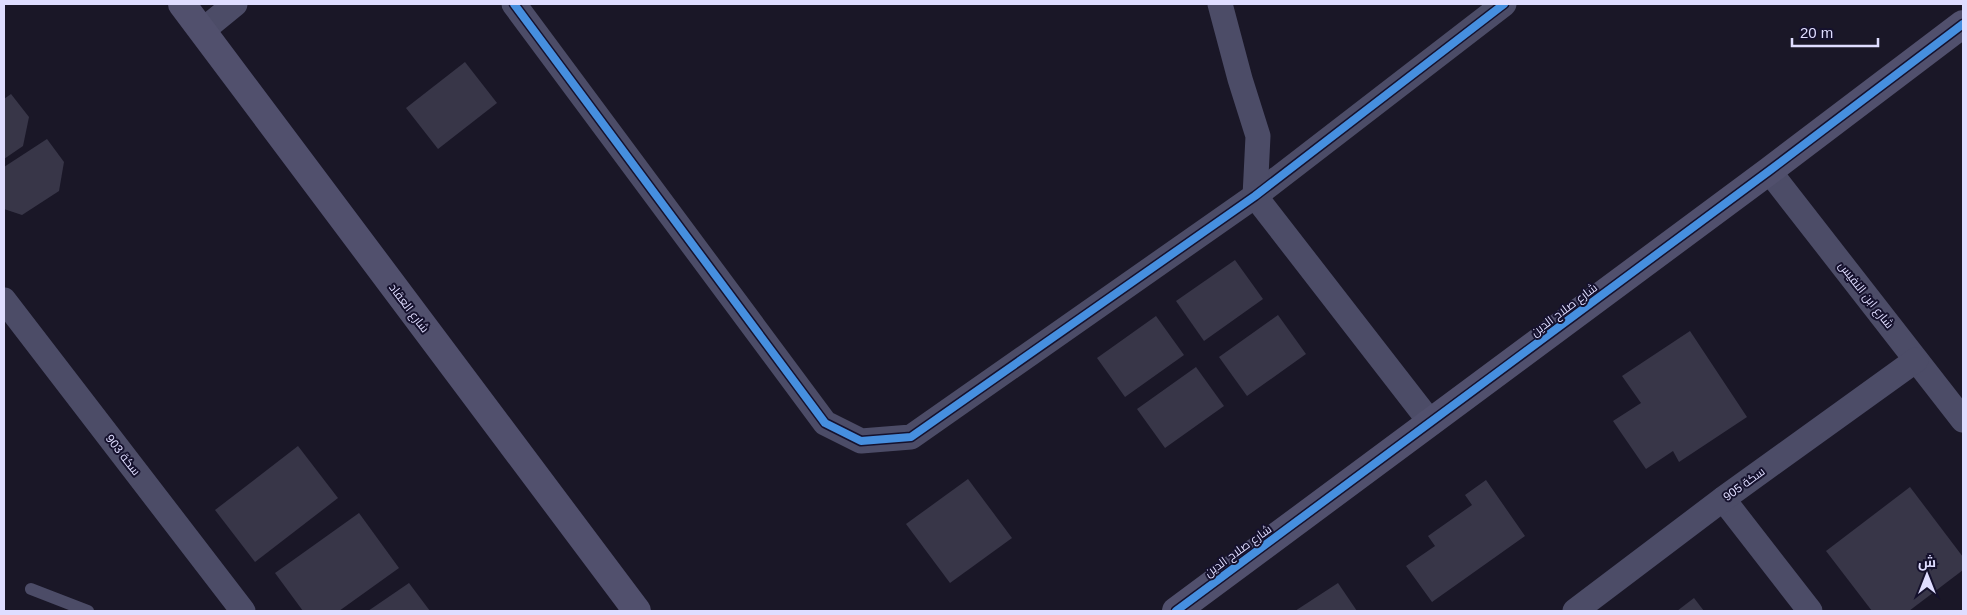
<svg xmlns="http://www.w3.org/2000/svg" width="1967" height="615" font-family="Helvetica,Cairo,sans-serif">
	<rect width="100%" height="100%" fill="#1a1727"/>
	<!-- building -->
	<g fill="#383648">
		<polygon points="465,62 497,103 438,149 406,108"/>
		<polygon points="11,94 29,117 23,146 4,159 4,99"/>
		<polygon points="47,139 64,162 59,191 22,215 4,209 4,167"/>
		<polygon points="1235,260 1263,299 1204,341 1176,301"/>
		<polygon points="1278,315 1306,354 1247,396 1219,357"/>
		<polygon points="1156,316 1184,355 1125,397 1097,358"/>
		<polygon points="1690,331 1747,417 1679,462 1673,451 1646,469 1613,421 1641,403 1622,376"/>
		<polygon points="1196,367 1224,406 1165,448 1137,409"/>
		<polygon points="298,446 338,498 255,562 215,510"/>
		<polygon points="968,479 1012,538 950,583 906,524"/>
		<polygon points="1486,480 1525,536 1432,602 1406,566 1435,546 1428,536 1472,505 1465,495"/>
		<polygon points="1910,487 1963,557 1963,570 1909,611 1872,611 1826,551"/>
		<polygon points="359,513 399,568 339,611 303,611 275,573"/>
		<polygon points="409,583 430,611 368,611"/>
		<polygon points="1338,583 1357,611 1295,611"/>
		<polygon points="1694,598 1704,611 1677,611"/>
	</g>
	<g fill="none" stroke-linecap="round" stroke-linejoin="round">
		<!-- lane -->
		<polyline stroke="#4c4c67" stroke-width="12" points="31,589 88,611"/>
		<!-- street -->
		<g stroke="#4c4c67" stroke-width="25">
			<polyline points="514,4 825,423 861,441 911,437 1255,196 1504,4"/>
			<polyline points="1220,4 1240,79 1258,136 1255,196 1431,423"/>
			<polyline points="202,31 235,4"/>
			<polyline points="1769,171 1963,420"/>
			<polyline points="4,300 243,611"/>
			<polyline points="1723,499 1810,611"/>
			<polyline points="1575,611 1723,499 1916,360"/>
		</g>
		<!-- secondary -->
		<g stroke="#51506d" stroke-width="28">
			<polyline points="182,4 637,611"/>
			<polyline points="1176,611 1769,171 1963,24"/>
		</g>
		<defs>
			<g id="cycleway">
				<polyline points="514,4 825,423 861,441 911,437 1255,196 1504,4"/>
				<polyline points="1176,611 1769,171 1963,24"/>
			</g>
		</defs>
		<!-- cycleway casing -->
		<use href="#cycleway" stroke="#15112d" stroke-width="11"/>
		<!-- cycleway -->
		<use href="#cycleway" stroke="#468fdf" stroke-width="8"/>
	</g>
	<g text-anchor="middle" stroke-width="4" stroke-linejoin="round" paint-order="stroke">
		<!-- street labels -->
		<g font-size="12" fill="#dfddff" stroke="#15112d">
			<text transform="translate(1866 295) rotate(52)" y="4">شارع ابن النفيس</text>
			<text transform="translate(409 308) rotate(53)" y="4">شارع العقاد</text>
			<text transform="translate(1564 310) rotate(-37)" y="4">شارع صلاح الدين</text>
			<text transform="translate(123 455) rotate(52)" y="4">سكة 903</text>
			<text transform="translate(1744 484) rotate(-36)" y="4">سكة 905</text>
			<text transform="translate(1238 551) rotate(-36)" y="4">شارع صلاح الدين</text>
		</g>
	</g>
	<!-- border -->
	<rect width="1967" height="615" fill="none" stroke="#dfddff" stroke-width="10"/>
	<!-- north arrow -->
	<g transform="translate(1927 575)" stroke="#15112d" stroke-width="4" paint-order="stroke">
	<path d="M0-4L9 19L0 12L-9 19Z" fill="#dfddff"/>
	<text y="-8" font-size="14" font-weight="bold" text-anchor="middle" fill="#dfddff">ش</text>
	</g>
	<!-- scale -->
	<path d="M1792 38v8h86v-8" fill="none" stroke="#dfddff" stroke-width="2.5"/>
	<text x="1800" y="38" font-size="15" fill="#dfddff" stroke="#15112d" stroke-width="4" paint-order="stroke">20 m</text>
</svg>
